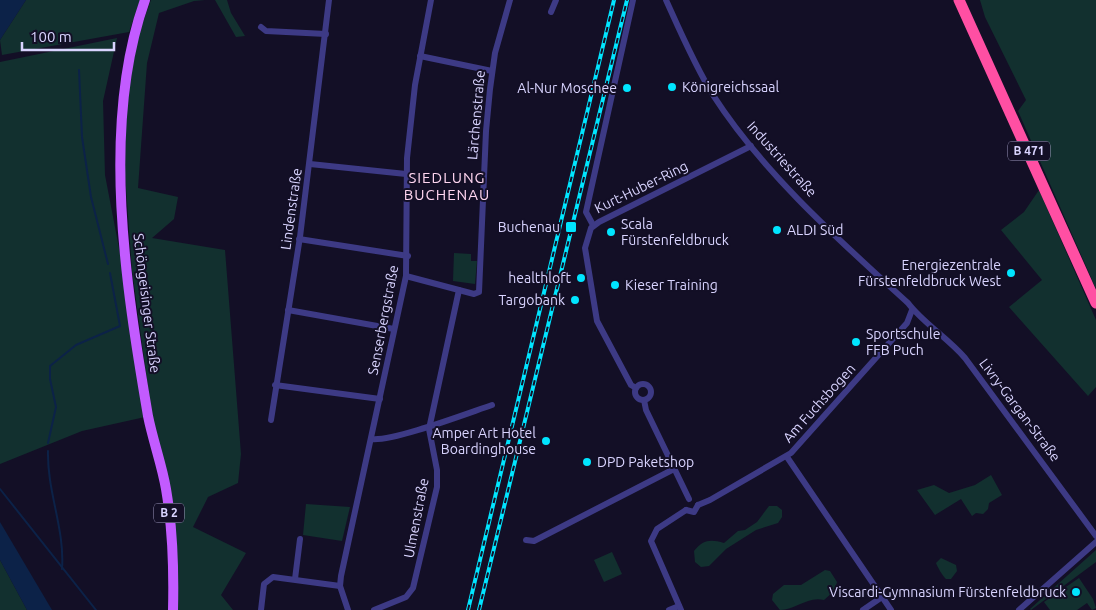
<svg xmlns="http://www.w3.org/2000/svg" width="1096" height="610" font-family="Ubuntu,sans-serif">
	<rect width="100%" height="100%" fill="#130f26"/>
	<!-- green -->
	<g fill="#12302f">
		<polygon points="26,0 140,0 129,32 2,55 0,40"/>
		<polygon points="151,0 205,0 194,1 159,13 147,63 138,188 178,197 174,219 152,238 225,250 241,454 238,483 208,497 193,527 246,553 221,595 233,610 176,610 177,550 152,417 132,270 125,174 126,102 138,36"/>
		<polygon points="215,0 227,0 231,13 245,36 236,37"/>
		<polygon points="980,0 1096,0 1096,289 1018,111 1026,100 985,17"/>
		<polygon points="117,38 103,101 105,175 123,269 145,417 82,431 0,464 0,62"/>
		<polygon points="1039,190 1096,320 1096,387 1088,396 1009,307 1042,280 1001,230 1024,212"/>
		<polygon points="454,253 471,254 471,261 477,261 475,284 453,281"/>
		<polygon points="991,475 1002,495 989,503 988,509 983,514 976,513 972,516 961,499 935,515 917,490 934,485 949,493 975,485"/>
		<polygon points="306,504 350,507 342,541 303,535"/>
		<path d="M769,506H777L782,510V517L778,523L756,530L726,549L709,566L701,567L695,562L694,551C703,540 710,539 724,543L738,531L745,530L757,522Z"/>
		<polygon points="1096,550 1096,562 1031,610 1030,609"/>
		<polygon points="612,552 622,574 604,582 594,560"/>
		<path d="M941,558L956,565L957,571L951,579H946C943,577 937,566 936,563Z"/>
		<polygon points="0,560 27,610 0,610"/>
		<path d="M825,570L830,571L837,582L834,591L824,600C807,596 796,610 780,610L772,600L773,594L784,585H801Z"/>
		<polygon points="1079,578 1093,599 1096,608 1092,610 1087,603 1077,610 1050,610 1044,602"/>
	</g>
	<!-- water -->
	<g fill="#0c2248">
		<polygon points="0,0 26,0 0,40"/>
		<polygon points="0,522 52,610 27,610 0,560"/>
	</g>
	<g fill="none" stroke-linecap="round" stroke-linejoin="round">
		<!-- stream -->
		<g stroke="#0c2248" stroke-width="2">
			<polyline points="79,70 82,137 91,197 108,264"/>
			<polyline points="48,443 56,407 50,379 50,366 76,345 120,326 110,273"/>
			<path d="M48,451C47,492 65,529 62,569"/>
			<polyline points="0,489 96,610"/>
		</g>
		<!-- street -->
		<g stroke="#3d3a85" stroke-width="6">
			<path d="M666,0C680,31 695,66 713,95C763,173 840,241 908,303C923,323 948,338 965,358L1096,536"/>
			<polyline points="551,12 556,0"/>
			<polyline points="261,27 266,31 326,34"/>
			<polyline points="420,56 492,71"/>
			<polyline points="310,164 406,174"/>
			<polyline points="593,225 586,212 633,0"/>
			<polyline points="299,239 408,256"/>
			<polyline points="406,276 474,294 479,292 486,131 490,89 495,53 510,0"/>
			<polyline points="288,310 394,329"/>
			<circle cx="643" cy="392" r="8"/>
			<polyline points="275,385 380,399"/>
			<polyline points="636,388 631,385 597,321 585,248 591,228 599,222 751,146"/>
			<polyline points="644,400 646,410 689,499"/>
			<polyline points="271,420 300,237 329,0"/>
			<path d="M371,439C392,442 468,413 492,405"/>
			<polyline points="787,457 891,610"/>
			<polyline points="698,505 710,500 791,453 907,323 912,310"/>
			<polyline points="686,510 694,512 698,505"/>
			<polyline points="526,540 534,541 674,469"/>
			<polyline points="295,579 300,539"/>
			<polyline points="261,610 264,584 273,577 340,586"/>
			<polyline points="348,610 340,586 341,576 406,276 407,158 415,85 431,0"/>
			<polyline points="374,610 406,597 413,588 437,487 437,470 429,429 459,290"/>
			<polyline points="669,610 679,606"/>
			<polyline points="681,610 651,541 657,529 686,510"/>
			<polyline points="863,610 882,597"/>
			<polyline points="1019,610 1096,542"/>
		</g>
		<!-- primary -->
		<path stroke="#c25bff" stroke-width="10" d="M145,0C100,125 126,287 148,416C153,441 162,465 166,489C173,530 174,569 173,610"/>
		<!-- highway -->
		<polyline stroke="#ff4fa3" stroke-width="11" points="959,0 1096,303"/>
		<defs>
			<g id="rail">
				<polyline points="468,610 614,0"/>
				<polyline points="479,610 627,0"/>
			</g>
		</defs>
		<!-- rail casing -->
		<use href="#rail" stroke="#00e5ff" stroke-width="4"/>
		<!-- rail -->
		<use href="#rail" stroke="#130f26" stroke-width="2" stroke-dasharray="5.5" stroke-linecap="butt"/>
	</g>
	<!-- markers -->
	<g fill="#00e5ff" stroke="#130f26" stroke-width="2">
		<circle cx="672" cy="87" r="5"/>
		<circle cx="627" cy="88" r="5"/>
		<rect x="565" y="221" width="12" height="12" rx="2.5"/>
		<circle cx="777" cy="230" r="5"/>
		<circle cx="611" cy="232" r="5"/>
		<circle cx="1011" cy="273" r="5"/>
		<circle cx="581" cy="278" r="5"/>
		<circle cx="615" cy="285" r="5"/>
		<circle cx="575" cy="300" r="5"/>
		<circle cx="856" cy="342" r="5"/>
		<circle cx="546" cy="441" r="5"/>
		<circle cx="587" cy="462" r="5"/>
		<circle cx="1076" cy="592" r="5"/>
	</g>
	<g text-anchor="middle" stroke-width="4" stroke-linejoin="round" paint-order="stroke">
		<!-- shield labels -->
		<g fill="#130f26" stroke="#9e99be" stroke-width="1">
			<rect x="1008" y="141.5" width="42" height="19" rx="4"/>
			<rect x="154" y="503.5" width="30" height="19" rx="4"/>
		</g>
		<g font-size="12" font-weight="bold" fill="#d9d4ff">
			<text x="1029" y="155">B 471</text>
			<text x="169" y="517">B 2</text>
		</g>
		<!-- poi labels -->
		<g font-size="14" fill="#d9d4ff" stroke="#130f26" text-anchor="end">
			<text x="682" y="92" text-anchor="start">Königreichssaal</text>
			<text x="617" y="93">Al-Nur Moschee</text>
			<text x="621" y="229" text-anchor="start">Scala<tspan x="621" dy="16">Fürstenfeldbruck</tspan></text>
			<text x="560" y="232">Buchenau</text>
			<text x="787" y="235" text-anchor="start">ALDI Süd</text>
			<text x="1001" y="270">Energiezentrale<tspan x="1001" dy="16">Fürstenfeldbruck West</tspan></text>
			<text x="571" y="283">healthloft</text>
			<text x="625" y="290" text-anchor="start">Kieser Training</text>
			<text x="565" y="305">Targobank</text>
			<text x="866" y="339" text-anchor="start">Sportschule<tspan x="866" dy="16">FFB Puch</tspan></text>
			<text x="536" y="438">Amper Art Hotel<tspan x="536" dy="16">Boardinghouse</tspan></text>
			<text x="597" y="467" text-anchor="start">DPD Paketshop</text>
			<text x="1066" y="597">Viscardi-Gymnasium Fürstenfeldbruck</text>
		</g>
		<!-- street labels -->
		<g font-size="14" fill="#d9d4ff" stroke="#130f26">
			<text transform="translate(476 115) rotate(-85)" y="5">Lärchenstraße</text>
			<text transform="translate(782 159) rotate(48)" y="5">Industriestraße</text>
			<text transform="translate(641 187) rotate(-26)" y="5">Kurt-Huber-Ring</text>
			<text transform="translate(291 209) rotate(-82)" y="5">Lindenstraße</text>
			<text transform="translate(147 303) rotate(83)" y="5">Schöngeisinger Straße</text>
			<text transform="translate(383 320) rotate(-79)" y="5">Senserbergstraße</text>
			<text transform="translate(819 403) rotate(-48)" y="5">Am Fuchsbogen</text>
			<text transform="translate(1020 410) rotate(53)" y="5">Livry-Gargan-Straße</text>
			<text transform="translate(416 518) rotate(-79)" y="5">Ulmenstraße</text>
		</g>
		<!-- neighbourhood labels -->
		<g font-size="15" letter-spacing="1" fill="#ffd6f0" stroke="#130f26">
			<text x="447" y="183">SIEDLUNG<tspan x="447" dy="17">BUCHENAU</tspan></text>
		</g>
	</g>
	<!-- scale -->
	<path d="M22 42v8h92v-8" fill="none" stroke="#d9d4ff" stroke-width="2.5"/>
	<text x="30" y="42" font-size="15" fill="#d9d4ff" stroke="#130f26" stroke-width="4" paint-order="stroke">100 m</text>
</svg>
